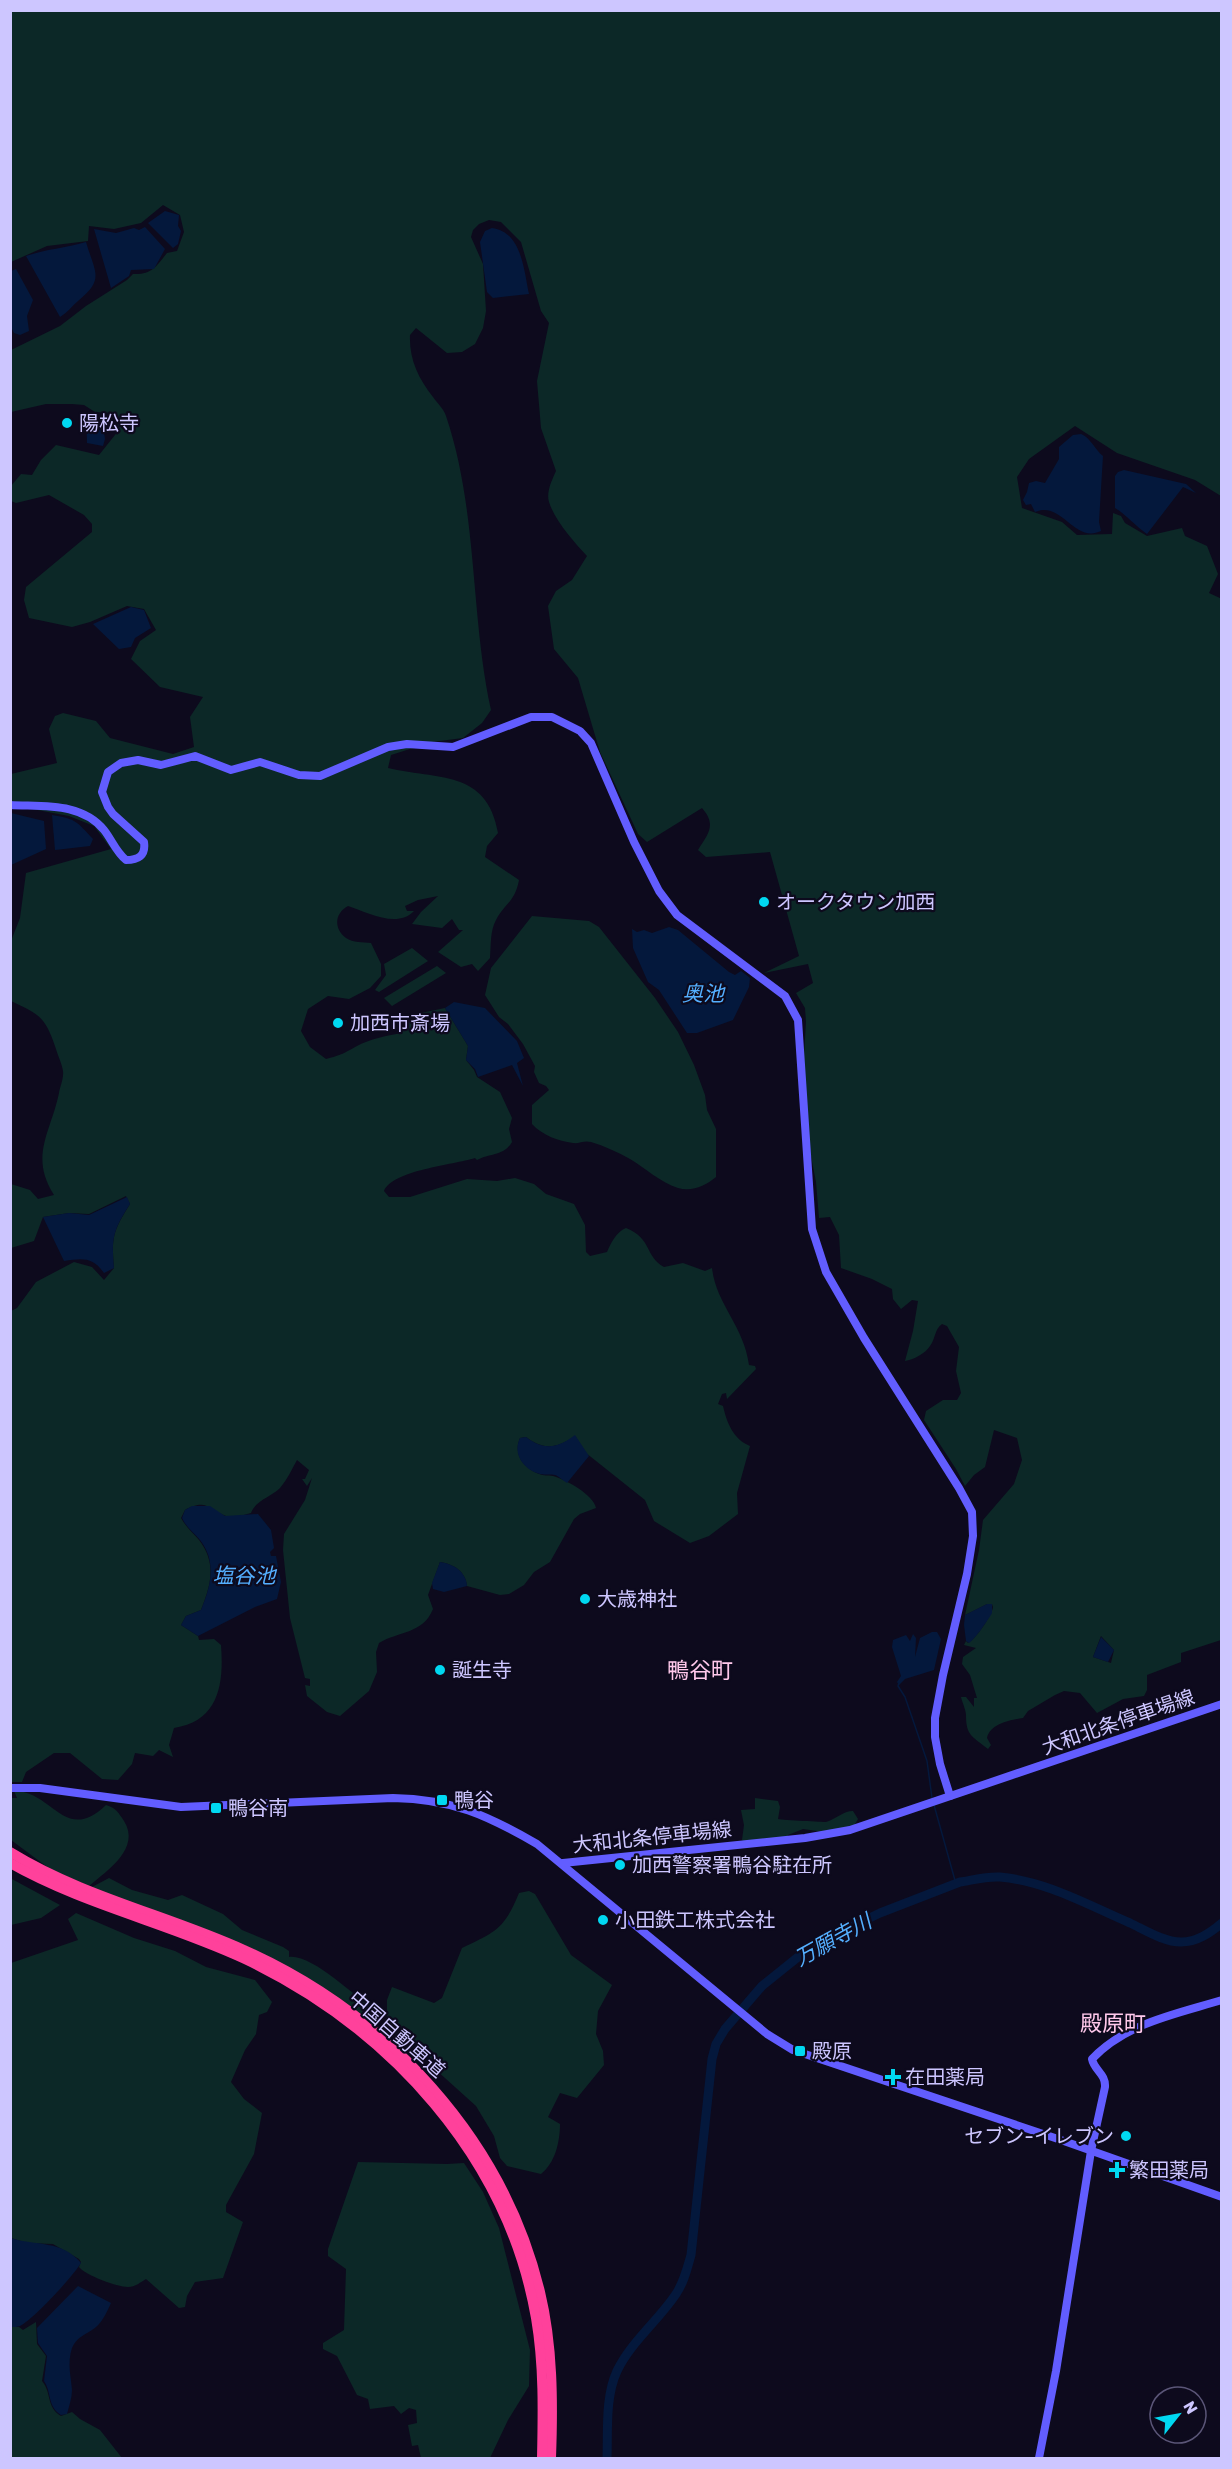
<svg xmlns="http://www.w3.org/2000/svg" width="1232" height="2469" font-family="Rubik,'Noto Sans JP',sans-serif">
	<rect width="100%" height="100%" fill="#0d0a1d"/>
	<!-- green -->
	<g fill="#0c2827" fill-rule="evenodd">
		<path d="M11,11H1221V496L1195,480L1117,453L1075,426L1029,459L1017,477L1022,508L1062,522L1077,535L1112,534L1113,513L1121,516L1125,523L1147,536L1182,528L1185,536L1207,546L1218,574L1209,593L1222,599L1221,1640L1181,1653V1662L1147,1675V1690L1144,1696L1123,1699L1097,1713L1080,1693L1064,1691L1055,1695L1028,1711L1023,1718C1010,1720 990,1724 987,1738L991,1745L988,1749C972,1736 966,1736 966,1715C966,1710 962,1702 961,1697H966L974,1707V1698H977L970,1675L962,1664L963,1657L976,1648L964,1645L966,1641L968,1643C976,1639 992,1615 993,1607L992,1604H987L965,1615L979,1550L983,1520L1014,1484L1022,1460L1017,1438L994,1430L985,1467L974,1475L965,1486L956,1469L924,1420L926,1411L943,1400H957L961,1393L956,1371L959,1347L947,1326L942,1324C934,1330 936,1338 930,1346C926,1353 913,1360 905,1361L913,1331L918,1301L912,1300L901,1309L893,1299L892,1289L872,1279L841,1268L839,1235L830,1217L819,1218L816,1182L801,1104L806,1022L805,1008L796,993L813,983L808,964L764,973L799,956L770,852L706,857L698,850C708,834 717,825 702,808L647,842L638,834L600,752L578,678L554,649L548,606L556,591L572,580L587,556C574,542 555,521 549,502C546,492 552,480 556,471L541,428L537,381L549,323L541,311L521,242L501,222L489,220L479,224L473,230L471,237L483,264L486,311L483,328L475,344L462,352L447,353L416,328L410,335C409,359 418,378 433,397C437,403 444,409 446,416C478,511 470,613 491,710L482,723L463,738L432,742L391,755L388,768C437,780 487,769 498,833L487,846L485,857L519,880C515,902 505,903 496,920C490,931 491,945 490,958L478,971L472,964L461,967L438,952L463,930H459L452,919L442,928L412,924L421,912L438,896L418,900L405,906L407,911H414C397,929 367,912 348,906C335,913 333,928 346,938C353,943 363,942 371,943L381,964V976L370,988L349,999L328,996L308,1009L301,1031L310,1047L326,1059C342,1055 344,1053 357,1046C370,1039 386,1036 401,1033L411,1015L445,1008L468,1046L466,1060L474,1070L477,1077L500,1092L512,1118L509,1129L512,1142C504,1156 490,1153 477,1160L475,1158C453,1165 393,1170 384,1191L389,1197H410L467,1179L497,1181L515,1178L534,1184L546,1194L574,1204L585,1225L586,1252L590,1256L607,1252C611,1243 616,1232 626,1228C652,1238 645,1257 664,1267L683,1263L705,1271L712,1268C716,1304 744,1326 749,1365L755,1366L756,1369L727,1399L726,1393L722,1394L718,1404L723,1406C727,1423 733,1439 750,1446L737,1493L738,1514L709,1536L690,1543L654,1521L645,1500L586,1453L575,1436C558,1448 544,1451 526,1437L520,1438C513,1454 523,1468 539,1474C544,1476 548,1475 553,1476C565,1479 594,1495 596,1508L580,1514L574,1519L550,1562L534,1572L524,1585L509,1594L500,1595L467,1586C466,1572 454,1564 440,1562L428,1595L433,1609C423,1634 399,1631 379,1643L376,1652L377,1672L369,1691L340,1716L327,1712L307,1696L305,1685L310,1686V1679L305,1678L290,1618L283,1550L284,1534L305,1500L312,1478L307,1486L302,1479H305L309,1470L297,1460C292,1469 287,1480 280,1488C271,1497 256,1500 251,1513C243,1515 234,1519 226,1516C209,1510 207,1498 185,1510L181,1518C186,1527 193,1533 199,1540C217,1563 211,1585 201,1610L186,1616L181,1625L198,1636L199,1640L214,1639L221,1645C224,1684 219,1721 174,1728L169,1745L173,1757L159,1750L153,1756L135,1753L132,1764L118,1780L102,1779L70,1753H54L26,1772L22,1782H11V1311L17,1308L36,1282L74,1262L92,1267L104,1280L114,1268C111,1236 114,1230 130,1204L126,1196L89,1214L69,1213L43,1217L34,1241L11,1248V1184L30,1190L38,1199L54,1195C29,1156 51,1132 59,1093C60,1087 64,1078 63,1071C62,1064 58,1056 56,1049C45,1016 40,1015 11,1001V941L20,918L26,873L111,849L94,826L69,816L11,805V774L57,763L49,729L55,716L63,713L96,721L110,738L173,754L194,747L190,717L203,697L160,687L131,659L140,641L156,630L144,609L127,606L90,622L72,627L29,618L24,600L26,587L92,532V524L84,515L49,495L16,503L11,501V486L21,474L32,475L41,460L56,445L99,455L119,430L114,413L95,412L84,405L72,404H46L11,412V350L60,326L86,306L127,280L133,274C151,275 156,267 167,253L177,251L184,232L180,215L163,205L141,223L114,229L89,226L88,241L47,246L11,262ZM1101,1636L1114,1650L1111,1663L1093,1657Z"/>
		<path d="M532,916L589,921L599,927L655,998L678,1032L694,1065L705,1095L707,1110L716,1129V1177C705,1186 692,1192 678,1188C660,1182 645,1168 630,1159C618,1152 604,1146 591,1142C584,1140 579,1144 573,1143C558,1141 542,1135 532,1124V1105L549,1090L546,1086L539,1083L534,1072L535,1066L523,1044L508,1024L499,1017L485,995L491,968Z"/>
		<polygon points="412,948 428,961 379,992 375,990 386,975 384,964"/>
		<polygon points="437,966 446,973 392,1006 384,998"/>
		<path d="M14,1791C52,1790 65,1845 106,1805C116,1808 118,1812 124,1821C141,1848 108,1870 89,1886L50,1869L11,1840L10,1798H17Z"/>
		<path d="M755,1798L778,1801L780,1807L778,1819C783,1820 824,1822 826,1822C836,1819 843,1811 853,1811L858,1819L854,1826L824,1832L803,1829L788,1835L787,1838L744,1842L742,1840L744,1825L741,1810L755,1809Z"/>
		<polygon points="10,1878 60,1905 41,1918 11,1925"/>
		<path d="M109,1878L132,1890L168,1900L182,1895L223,1914L242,1930L283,1947L289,1951V1957C312,1954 354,1996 375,2010L378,2016L379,2031L92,1887Z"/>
		<path d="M529,1891L535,1894L571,1955L612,1985L598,2011L596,2034L603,2051L604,2065L577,2098L560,2093L548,2117L560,2124C560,2142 555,2163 541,2174L507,2166L500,2158L494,2136L476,2106L405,2042L387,2030V2000L392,1987L434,2003L442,1998L462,1948C495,1932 504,1930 519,1893Z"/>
		<path d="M76,1913L134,1938L175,1951L206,1967L255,1980L272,2002L267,2012L259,2015L256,2034L245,2050L231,2082L244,2099L262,2113L254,2154L226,2205V2212L243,2222L223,2278L195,2282L187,2296L185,2307L179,2308L146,2279C141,2282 135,2287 128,2287C117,2287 85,2275 79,2267L81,2262L79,2259L53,2244L27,2243L11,2238V1963L78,1940L68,1919Z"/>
		<polygon points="358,2162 447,2164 464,2163 483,2192 499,2228 530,2350 529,2386 508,2420 490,2458 421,2458 418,2445 412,2446 408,2425 417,2423 416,2410 409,2408 401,2414 394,2406 370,2409 368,2399 357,2395 337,2356 323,2349 323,2343 344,2330 346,2269 328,2256 328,2249"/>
		<path d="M36,2322L37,2344L46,2356L42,2381C52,2393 46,2407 61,2416L72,2412L80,2419L100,2430L122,2458H11V2327H19L23,2330Z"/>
	</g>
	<!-- water -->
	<g fill="#04183c">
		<polygon points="165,211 179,215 178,226 181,231 178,244 173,248 148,223"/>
		<polygon points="145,227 165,249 154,269 131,270 129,276 111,288 94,229 116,233 134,228 139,230"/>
		<path d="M492,228C522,232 524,271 529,294L493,298L487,292L480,242L485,231Z"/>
		<path d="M86,242C95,273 105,279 78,301C72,306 67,313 60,317L26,256C46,249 66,248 86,242Z"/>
		<polygon points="16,269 33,300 27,316 29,331 20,335 14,333 11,327 11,271"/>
		<polygon points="86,412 103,426 105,439 103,446 87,443"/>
		<path d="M1081,434C1091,438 1095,450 1103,456L1099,522L1101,531C1074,544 1062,500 1035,512L1031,504L1026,505L1023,500L1027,492L1029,483L1036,481L1045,483L1059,459V447L1073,435Z"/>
		<path d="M1124,470L1186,484L1196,493L1183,487L1147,534C1135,526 1127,515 1115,508V476L1118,472Z"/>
		<polygon points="131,607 144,610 151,628 135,638 131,647 119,649 93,624"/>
		<polygon points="11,813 44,821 46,849 11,865"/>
		<path d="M52,815C77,819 77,822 93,839L90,846L55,850Z"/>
		<polygon points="669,927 678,930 729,972 735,975 741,971 750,978 749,987 733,1020 697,1033 687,1033 659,990 648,982 633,948 632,929 637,932 644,930 652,933"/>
		<polygon points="454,1002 485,1008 517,1041 524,1058 517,1063 523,1086 512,1065 478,1077 475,1069 466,1060 468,1046 445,1008"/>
		<path d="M127,1197L130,1204C114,1229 111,1237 114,1268L104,1273C93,1257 83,1258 64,1261L43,1217L69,1213L89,1215Z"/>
		<path d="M575,1435L589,1456L567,1483C563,1481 559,1476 555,1475C551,1474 545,1475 540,1474C524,1470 512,1454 520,1438L526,1437C544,1451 558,1448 575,1435Z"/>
		<path d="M192,1506H210L225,1516L258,1514L271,1530L274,1548L270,1552L271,1556H276L281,1582L277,1599L255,1607L198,1636L181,1625L186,1616L201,1610C211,1586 217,1562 200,1540C194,1533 186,1527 182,1518L185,1510Z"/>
		<path d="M440,1562C454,1564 466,1572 467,1586L444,1592L433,1589L432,1583Z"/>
		<path d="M987,1604H992V1613C988,1620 975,1639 969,1643L966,1641L964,1625L965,1615Z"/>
		<polygon points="932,1632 937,1632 941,1639 934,1670 905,1679 899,1685 897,1682 901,1676 892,1647 893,1640 906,1635 910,1641 913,1634 916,1638 915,1657 920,1638"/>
		<polygon points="1101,1637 1114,1650 1108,1662 1093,1657"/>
		<path d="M10,2238C36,2246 62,2240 81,2263C73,2276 34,2319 20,2326C18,2327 13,2327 11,2327Z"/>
		<path d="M78,2286L111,2303C107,2312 101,2325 92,2330C83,2336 77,2337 72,2348C67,2363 71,2376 72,2390C72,2398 69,2406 67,2414L61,2415C47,2406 52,2393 44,2381L47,2356L38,2343L37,2328Z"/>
	</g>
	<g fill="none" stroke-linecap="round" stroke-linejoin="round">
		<!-- stream -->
		<g stroke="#04183c" stroke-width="1.5">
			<polyline points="899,1683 898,1686 905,1697 927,1761 932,1798"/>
			<polyline points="934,1805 956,1884"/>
		</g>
		<!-- river -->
		<path stroke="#04183c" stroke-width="9" d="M607,2458C608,2431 605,2397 617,2371C631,2342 658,2321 676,2294C684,2282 687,2269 691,2255L712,2059L716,2044L725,2029L762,1986L803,1953L822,1941L880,1913L960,1882C973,1880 987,1876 1000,1877C1046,1881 1088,1905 1130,1923C1145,1930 1164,1942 1181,1942C1197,1942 1210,1933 1222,1923"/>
		<!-- secondary -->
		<g stroke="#625dff" stroke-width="8">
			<path d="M10,805C43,807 81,802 104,830C112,840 116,852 126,860C138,860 146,856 144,842L113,814L108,807L102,792L108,772L121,763L138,760L161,765L195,756L231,770L260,762L299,775L320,776L388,747L407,744L453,747L531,717H552L580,731L591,743L634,842L659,891L677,915L785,996L798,1020L812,1229L826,1272L864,1338L959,1488L972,1512L973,1536L967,1574L943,1675L935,1718V1737L940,1764L950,1796"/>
			<path d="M10,1788H40L181,1807L393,1798C452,1799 487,1815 537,1844L767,2034L793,2050L1061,2140L1222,2197"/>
			<polyline points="563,1863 805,1838 850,1830 1222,1704"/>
			<path d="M1039,2458L1056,2371L1091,2151L1105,2087C1106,2074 1094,2070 1092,2059C1126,2023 1176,2014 1222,2000"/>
		</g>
		<!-- highway -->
		<g stroke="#ff419b" stroke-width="10">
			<path d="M10,1852C83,1897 167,1915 244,1950C387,2014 503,2138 540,2292C553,2346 553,2403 551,2458"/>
			<path d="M10,1863C84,1905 168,1923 245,1959C390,2028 508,2157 536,2318C544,2365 543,2412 542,2458"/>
		</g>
	</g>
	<!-- markers -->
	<g fill="#00d8f1" stroke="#0d0a1d" stroke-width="2">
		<circle cx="67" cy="423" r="6"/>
		<circle cx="764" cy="902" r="6"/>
		<circle cx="338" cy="1023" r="6"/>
		<circle cx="585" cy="1599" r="6"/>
		<circle cx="440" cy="1670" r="6"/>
		<rect x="436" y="1794" width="12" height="12" rx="3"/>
		<rect x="210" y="1802" width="12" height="12" rx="3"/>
		<circle cx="620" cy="1865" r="6"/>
		<circle cx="603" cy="1920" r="6"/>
		<rect x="794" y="2045" width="12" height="12" rx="3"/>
		<path d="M890 2068h6v6h6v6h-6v6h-6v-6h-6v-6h6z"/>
		<circle cx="1126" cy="2136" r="6"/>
		<path d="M1114 2161h6v6h6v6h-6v6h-6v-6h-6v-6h6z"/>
	</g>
	<g text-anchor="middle" stroke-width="4.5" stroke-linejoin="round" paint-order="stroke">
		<!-- poi labels -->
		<g font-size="20" fill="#cdc6ff" stroke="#0d0a1d" text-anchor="start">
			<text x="79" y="430">陽松寺</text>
			<text x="776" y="909">オークタウン加西</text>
			<text x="350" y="1030">加西市斎場</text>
			<text x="597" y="1606">大歳神社</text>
			<text x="452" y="1677">誕生寺</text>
			<text x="454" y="1807">鴨谷</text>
			<text x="228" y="1815">鴨谷南</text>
			<text x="632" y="1872">加西警察署鴨谷駐在所</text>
			<text x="615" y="1927">小田鉄工株式会社</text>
			<text x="812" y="2058">殿原</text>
			<text x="905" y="2084">在田薬局</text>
			<text x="1114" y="2143" text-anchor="end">セブン-イレブン</text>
			<text x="1129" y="2177">繁田薬局</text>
		</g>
		<!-- street labels -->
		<g font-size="20" fill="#cdc6ff" stroke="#0d0a1d">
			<text transform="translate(1118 1722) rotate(-19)" y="7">大和北条停車場線</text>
			<text transform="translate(652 1837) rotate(-6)" y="7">大和北条停車場線</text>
			<text transform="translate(397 2034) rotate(41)" y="7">中国自動車道</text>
		</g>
		<!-- water labels -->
		<g font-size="21" font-style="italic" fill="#54afff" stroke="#0d0a1d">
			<text x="703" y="1001">奥池</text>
			<text x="244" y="1583">塩谷池</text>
			<text transform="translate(833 1940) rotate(-29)" y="7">万願寺川</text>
		</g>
		<!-- quarter labels -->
		<g font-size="22" fill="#ffc8eb" stroke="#0d0a1d">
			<text x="700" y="1678">鴨谷町</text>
			<text x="1113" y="2031">殿原町</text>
		</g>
	</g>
	<!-- border -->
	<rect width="1232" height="2469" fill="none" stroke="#cdc6ff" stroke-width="24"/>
	<!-- north arrow -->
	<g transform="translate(1178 2415) rotate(59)"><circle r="28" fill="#0d0a1d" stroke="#5a5577" stroke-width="1.5"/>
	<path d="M0-4.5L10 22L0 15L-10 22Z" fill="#00d8f1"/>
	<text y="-9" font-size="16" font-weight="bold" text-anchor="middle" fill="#cdc6ff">N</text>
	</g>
</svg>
